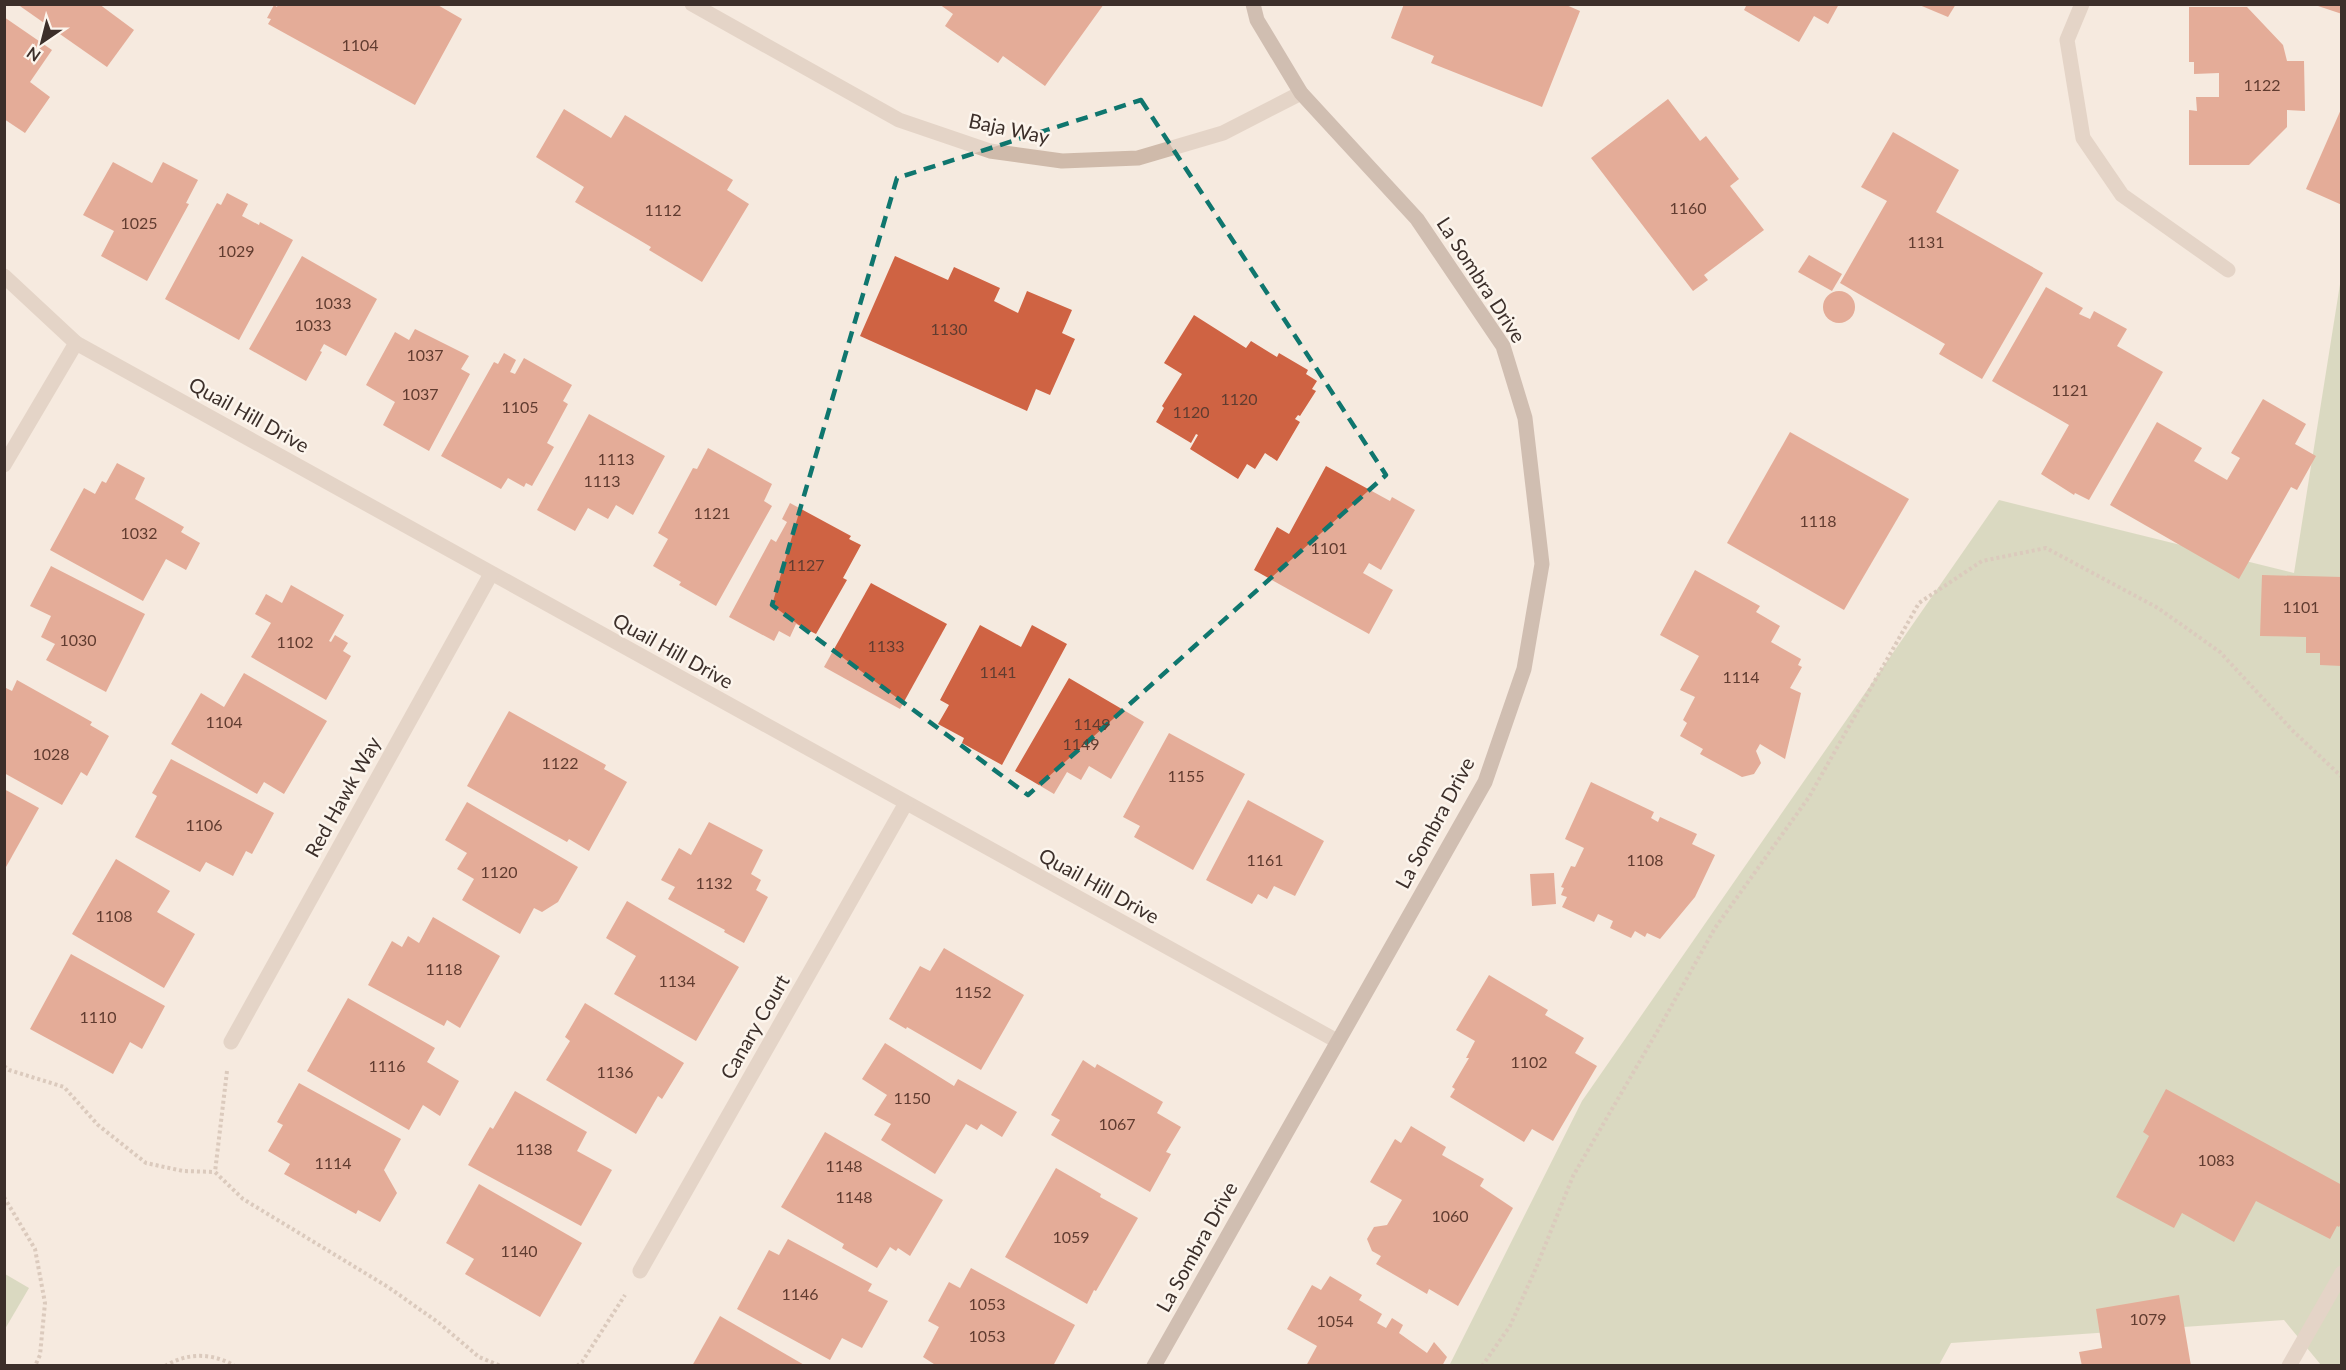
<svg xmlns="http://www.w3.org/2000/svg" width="2346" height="1370" font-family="Lato,sans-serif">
	<rect width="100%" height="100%" fill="#f5eadf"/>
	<!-- green -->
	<g fill="#b9c69d">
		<polygon points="2341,278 2341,1365 2321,1365 2284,1320 1951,1343 1939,1365 1449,1366 1582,1101 1999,500 2294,573"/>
		<polygon points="5,1274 29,1288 5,1329"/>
	</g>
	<!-- building -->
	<g fill="#cf6343">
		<polygon points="17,4 99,4 134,30 107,67"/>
		<polygon points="278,4 436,4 462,19 415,105 268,24 271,19 267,18 274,5 277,7"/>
		<polygon points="939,4 1104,4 1045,86 1003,56 998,63 945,26 953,14"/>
		<polygon points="1404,4 1564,4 1580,11 1542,107 1431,63 1434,56 1391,38"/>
		<polygon points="1747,4 1839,4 1828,24 1814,16 1799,42 1744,10"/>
		<polygon points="1917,4 1956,4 1948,17"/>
		<polygon points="2315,4 2342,4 2342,14 2315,5"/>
		<polygon points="2189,7 2247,7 2283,45 2287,61 2304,61 2305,111 2287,110 2287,127 2249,165 2189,165 2189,110 2197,111 2196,97 2219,97 2219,73 2194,74 2194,62 2189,62"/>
		<polygon points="4,17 52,50 30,82 50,97 25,133 4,119"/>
		<polygon points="1668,99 1700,141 1706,136 1739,179 1730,186 1764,230 1704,275 1708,280 1693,291 1591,158"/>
		<polygon points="2342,107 2342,205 2306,189"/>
		<polygon points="564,109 611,138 625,115 733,180 727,190 749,204 702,282 649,250 651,247 575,202 584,187 536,157"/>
		<polygon points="1893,132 1959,170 1936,212 2043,273 1982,379 1939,354 1945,344 1840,283 1887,201 1861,187"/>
		<polygon points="113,162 152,183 163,162 198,180 186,203 189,204 147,281 101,256 114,231 83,215"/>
		<polygon points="227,193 248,204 242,216 259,225 260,222 293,240 239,340 165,299 217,203 221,205"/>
		<polygon points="1809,255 1842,274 1832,291 1798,272"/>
		<polygon points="302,256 377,299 346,356 324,344 320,351 322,352 306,381 249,349"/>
		<polygon points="895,256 948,280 954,267 1000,288 994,301 1018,313 1027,291 1072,310 1062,333 1075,339 1050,395 1036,389 1027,411 860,336"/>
		<polygon points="2046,287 2083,308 2079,314 2090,319 2094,311 2127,329 2117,346 2163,372 2089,500 2075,493 2074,495 2041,474 2069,425 1992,381"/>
		<circle cx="1839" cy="307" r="16"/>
		<polygon points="1194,315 1246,348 1251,341 1277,357 1279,353 1308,370 1306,374 1317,381 1312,389 1316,391 1300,416 1298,415 1295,419 1300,422 1277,461 1265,453 1255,469 1247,464 1238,479 1190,449 1198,435 1196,434 1191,443 1156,422 1164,408 1162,406 1182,374 1164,363"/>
		<polygon points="415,329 469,356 461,369 470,374 429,451 383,425 395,402 366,385 395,332 409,340"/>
		<polygon points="504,353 516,360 510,372 515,374 524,358 572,385 563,401 568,404 547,443 554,447 532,486 526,483 524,487 508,478 501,489 441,456 494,362 498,364"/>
		<polygon points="2263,399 2306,424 2295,444 2316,456 2297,490 2291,487 2239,579 2110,505 2157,422 2202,448 2194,461 2227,480 2240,458 2231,453"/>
		<polygon points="589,414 665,456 633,515 616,505 608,519 588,508 575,531 537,510"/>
		<polygon points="1790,432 1909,499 1844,610 1727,543"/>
		<polygon points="708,448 772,484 764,501 772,506 716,606 679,585 681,582 653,566 668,539 658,533 693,468 697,469"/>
		<polygon points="117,463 145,478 135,499 184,527 181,532 200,543 186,570 166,559 143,601 50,550 84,488 95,494 102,481 106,483"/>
		<polygon points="1326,466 1390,501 1392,497 1415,510 1381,570 1369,563 1363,573 1393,590 1369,634 1254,570 1277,527 1289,534"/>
		<polygon points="790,503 851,536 849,539 861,545 843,578 847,580 816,634 796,624 790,637 779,631 774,641 729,617 771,539 776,542 787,522 782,519"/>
		<polygon points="51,566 145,614 106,692 46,660 55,644 41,637 51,616 30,606"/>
		<polygon points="1695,570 1760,606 1756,612 1780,626 1771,642 1801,659 1798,665 1802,667 1790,688 1801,693 1785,759 1760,744 1756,751 1761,763 1754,774 1742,777 1700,754 1703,749 1680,736 1687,723 1683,720 1695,697 1680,690 1699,656 1660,635"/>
		<polygon points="2262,575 2342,577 2342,666 2320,665 2320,653 2306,653 2306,637 2260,636"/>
		<polygon points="871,583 947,624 900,709 824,667"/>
		<polygon points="291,585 344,615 329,641 331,642 335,635 348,643 343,651 351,656 326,700 251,657 271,623 255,614 266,594 282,603"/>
		<polygon points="980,625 1021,647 1032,625 1067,644 1002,765 962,743 964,738 938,724 949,705 940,700"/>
		<polygon points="244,673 327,721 284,794 264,782 257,794 171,744 201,693 224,707"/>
		<polygon points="1069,678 1144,722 1111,779 1089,766 1081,780 1067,772 1054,794 1015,771"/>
		<polygon points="17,680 92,722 90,725 109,736 87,776 81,772 62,805 4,773 4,687 12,691"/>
		<polygon points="509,711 606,765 604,769 627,782 589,851 569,839 567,842 467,786"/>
		<polygon points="1169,733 1245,774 1193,870 1134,837 1140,826 1123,817"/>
		<polygon points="171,759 274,813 252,854 246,851 233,876 206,862 200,872 135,837 157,796 152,793"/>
		<polygon points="1591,782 1654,812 1651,818 1658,822 1660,817 1697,834 1692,844 1715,855 1695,897 1660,939 1647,933 1645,937 1635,931 1631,938 1610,928 1613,921 1598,914 1594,922 1562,907 1567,897 1561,895 1564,888 1561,887 1571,866 1575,867 1584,848 1565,839"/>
		<polygon points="4,789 39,808 6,867 4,866"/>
		<polygon points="1248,800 1324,841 1295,896 1274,886 1267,899 1258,894 1252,904 1206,880"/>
		<polygon points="467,802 578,867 558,902 542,912 534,908 520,934 462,900 474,879 457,869 467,853 445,840"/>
		<polygon points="709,822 763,850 751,874 761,880 756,890 768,897 744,943 724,932 725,930 668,899 675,887 661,880 679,848 691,855"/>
		<polygon points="116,859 170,891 157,912 195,934 164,988 72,934"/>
		<polygon points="1554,873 1556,904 1532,906 1530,874"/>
		<polygon points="627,901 739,967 696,1041 614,994 636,956 606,938"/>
		<polygon points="433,917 500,956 460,1028 447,1020 444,1026 368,985 392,941 402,947 408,936 419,943"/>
		<polygon points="944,948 1024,995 981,1070 907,1027 906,1029 889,1019 920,966 930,971"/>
		<polygon points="71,954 165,1006 142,1049 130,1042 113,1074 30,1029"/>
		<polygon points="1489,975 1548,1010 1545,1015 1584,1038 1575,1053 1597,1066 1553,1141 1532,1129 1524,1142 1450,1097 1455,1089 1452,1087 1469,1058 1466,1058 1475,1041 1456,1030"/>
		<polygon points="348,998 435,1048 427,1062 459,1081 440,1116 423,1105 409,1130 307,1071"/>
		<polygon points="585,1003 684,1063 662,1099 658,1096 636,1134 546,1080 570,1041 565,1037"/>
		<polygon points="885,1043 954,1086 958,1079 1017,1112 1002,1137 981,1124 977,1130 966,1124 935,1174 881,1140 891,1124 874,1115 887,1095 862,1079"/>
		<polygon points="1083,1060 1095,1068 1097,1064 1163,1102 1157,1113 1181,1127 1166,1152 1171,1154 1150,1192 1051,1135 1060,1120 1051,1115"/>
		<polygon points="299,1083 401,1139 384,1170 397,1193 380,1222 358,1210 356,1214 284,1174 290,1164 268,1151 283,1125 277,1122"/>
		<polygon points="2166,1089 2342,1185 2342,1222 2339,1227 2337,1226 2330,1239 2256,1201 2234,1242 2182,1213 2174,1228 2116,1197 2149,1136 2143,1132"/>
		<polygon points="515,1091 587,1132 577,1151 612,1170 581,1226 468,1165 490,1127 493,1129"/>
		<polygon points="1411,1126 1446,1147 1442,1155 1484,1179 1480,1186 1513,1208 1458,1306 1429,1289 1427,1294 1376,1264 1381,1256 1372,1251 1367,1239 1374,1227 1387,1225 1402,1200 1370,1182 1395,1139 1401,1143"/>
		<polygon points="825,1132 943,1200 910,1256 898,1248 896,1251 890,1247 877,1268 842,1248 844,1244 781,1207"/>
		<polygon points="1056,1168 1101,1194 1100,1197 1138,1218 1096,1291 1094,1290 1087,1304 1005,1257"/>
		<polygon points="479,1184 582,1243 540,1317 465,1274 474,1259 446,1243"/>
		<polygon points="788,1239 872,1284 868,1291 888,1301 862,1348 842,1338 830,1360 737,1309 769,1250 779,1255"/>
		<polygon points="971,1268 1075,1325 1053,1366 937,1366 923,1357 939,1327 928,1321 949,1282 960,1288"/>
		<polygon points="1330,1276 1362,1295 1359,1300 1382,1314 1377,1323 1386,1328 1392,1318 1403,1325 1399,1333 1427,1353 1434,1342 1447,1357 1442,1366 1306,1366 1317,1346 1287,1329 1312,1285 1321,1290"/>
		<polygon points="2179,1295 2191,1366 2082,1366 2079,1352 2102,1348 2096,1309"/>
		<polygon points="720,1316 806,1366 692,1366"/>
	</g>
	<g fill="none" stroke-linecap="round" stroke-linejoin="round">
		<!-- path -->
		<g stroke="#bba494" stroke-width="4" stroke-dasharray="3 3" stroke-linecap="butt">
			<polyline points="4,1066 9,1070 64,1087 98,1125 146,1163 183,1171 215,1172"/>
			<polyline points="227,1071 215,1172 243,1199 388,1287 439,1323 479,1357 501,1366"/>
			<polyline points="4,1197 35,1249 45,1303 40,1355 35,1366"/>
			<path d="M165,1366C188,1352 213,1353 235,1366"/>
			<polyline points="577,1366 582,1362 625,1295"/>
			<polyline points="1482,1366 1510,1326 1536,1268 1573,1176 1658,1030 1715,928 1809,797 1919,603 1982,561 2046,548 2158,608 2220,652 2293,731 2342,777"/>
		</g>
		<!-- lane -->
		<polyline stroke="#cfbaaa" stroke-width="15" points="2289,1366 2342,1273"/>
		<!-- street -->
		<g stroke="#cfbaaa" stroke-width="15">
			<polyline points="692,4 899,120 990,151 1062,161 1138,158 1223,133 1301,93"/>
			<polyline points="2082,4 2067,40 2083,138 2122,195 2228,270"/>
			<polyline points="4,276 76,343 1337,1041"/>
			<polyline points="4,465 76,343"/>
			<polyline points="231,1042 491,574"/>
			<polyline points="640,1271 906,803"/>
		</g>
		<!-- secondary -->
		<polyline stroke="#a3897b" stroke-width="15" points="1154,1366 1485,782 1524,669 1542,564 1525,418 1503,346 1417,219 1301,93 1257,20 1253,4"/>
	</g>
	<!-- marked area -->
	<path d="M0 0H2346V1370H0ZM1141,100L1386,475L1028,795L772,605L897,178Z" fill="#f5eadf" fill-opacity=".55" fill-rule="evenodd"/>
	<path fill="none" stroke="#0f766e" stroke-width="4.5" stroke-dasharray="12 8" stroke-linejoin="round" d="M1141,100L1386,475L1028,795L772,605L897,178Z"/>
	<g text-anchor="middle" stroke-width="5" stroke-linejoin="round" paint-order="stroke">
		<!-- number labels -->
		<g font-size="16" fill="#613c30">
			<text x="360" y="51">1104</text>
			<text x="2262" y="91">1122</text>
			<text x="1688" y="214">1160</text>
			<text x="663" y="216">1112</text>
			<text x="139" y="229">1025</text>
			<text x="1926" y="248">1131</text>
			<text x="236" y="257">1029</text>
			<text x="333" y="309">1033</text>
			<text x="313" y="331">1033</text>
			<text x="949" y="335">1130</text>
			<text x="425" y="361">1037</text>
			<text x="2070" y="396">1121</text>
			<text x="420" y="400">1037</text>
			<text x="1239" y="405">1120</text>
			<text x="520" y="413">1105</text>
			<text x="1191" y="418">1120</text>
			<text x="616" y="465">1113</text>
			<text x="602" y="487">1113</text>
			<text x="712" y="519">1121</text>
			<text x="1818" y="527">1118</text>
			<text x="139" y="539">1032</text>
			<text x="1329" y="554">1101</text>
			<text x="806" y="571">1127</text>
			<text x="2301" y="613">1101</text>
			<text x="78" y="646">1030</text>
			<text x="295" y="648">1102</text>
			<text x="886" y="652">1133</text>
			<text x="998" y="678">1141</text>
			<text x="1741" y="683">1114</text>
			<text x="224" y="728">1104</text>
			<text x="1092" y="730">1149</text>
			<text x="1081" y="750">1149</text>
			<text x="51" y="760">1028</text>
			<text x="560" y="769">1122</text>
			<text x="1186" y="782">1155</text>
			<text x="204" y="831">1106</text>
			<text x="1265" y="866">1161</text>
			<text x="1645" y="866">1108</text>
			<text x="499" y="878">1120</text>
			<text x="714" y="889">1132</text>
			<text x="114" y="922">1108</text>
			<text x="444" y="975">1118</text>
			<text x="677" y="987">1134</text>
			<text x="973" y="998">1152</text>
			<text x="98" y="1023">1110</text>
			<text x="1529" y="1068">1102</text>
			<text x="387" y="1072">1116</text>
			<text x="615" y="1078">1136</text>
			<text x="912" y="1104">1150</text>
			<text x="1117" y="1130">1067</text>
			<text x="534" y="1155">1138</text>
			<text x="2216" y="1166">1083</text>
			<text x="333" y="1169">1114</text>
			<text x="844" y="1172">1148</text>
			<text x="854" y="1203">1148</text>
			<text x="1450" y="1222">1060</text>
			<text x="1071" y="1243">1059</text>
			<text x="519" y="1257">1140</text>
			<text x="800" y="1300">1146</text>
			<text x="987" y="1310">1053</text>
			<text x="2148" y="1325">1079</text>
			<text x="1335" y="1327">1054</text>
			<text x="987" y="1342">1053</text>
		</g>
		<!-- street labels -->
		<g font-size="20" fill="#3c2f2a" stroke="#fcf5ed">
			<text transform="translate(1009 129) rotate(12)" y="7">Baja Way</text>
			<text transform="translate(1481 280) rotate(57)" y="7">La Sombra Drive</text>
			<text transform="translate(249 415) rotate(29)" y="7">Quail Hill Drive</text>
			<text transform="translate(673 651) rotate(29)" y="7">Quail Hill Drive</text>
			<text transform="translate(343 797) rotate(-61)" y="7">Red Hawk Way</text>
			<text transform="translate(1435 823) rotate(-62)" y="7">La Sombra Drive</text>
			<text transform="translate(1099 886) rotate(29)" y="7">Quail Hill Drive</text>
			<text transform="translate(755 1027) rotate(-60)" y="7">Canary Court</text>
			<text transform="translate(1197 1247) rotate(-61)" y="7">La Sombra Drive</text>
		</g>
	</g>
	<!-- border -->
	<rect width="2346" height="1370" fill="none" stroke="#3c2f2a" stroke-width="12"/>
	<!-- north arrow -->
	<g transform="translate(42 42) rotate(215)" stroke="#fcf5ed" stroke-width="4.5" paint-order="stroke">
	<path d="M0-4.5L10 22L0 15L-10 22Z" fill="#3c2f2a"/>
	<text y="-9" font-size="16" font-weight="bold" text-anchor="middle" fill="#3c2f2a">N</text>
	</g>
</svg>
